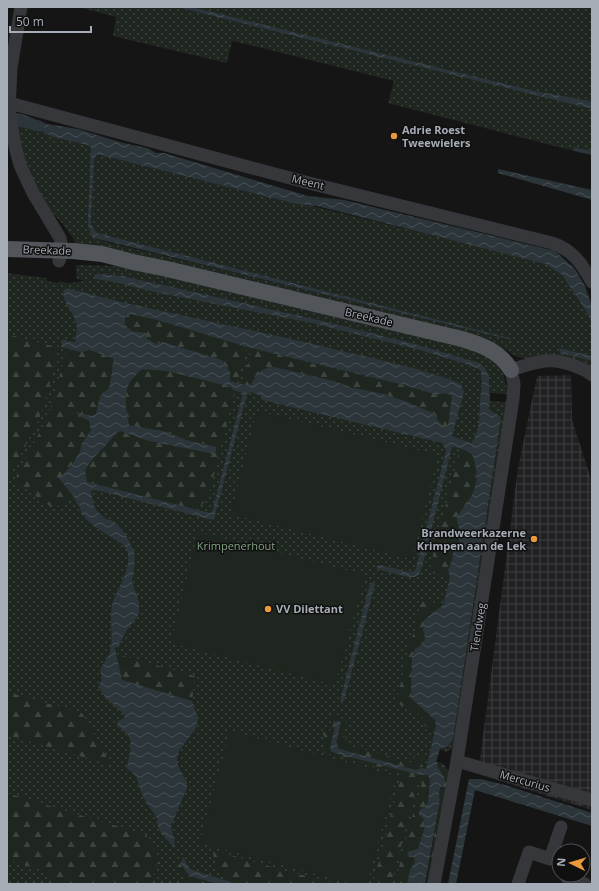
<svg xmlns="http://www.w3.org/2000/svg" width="599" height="891" font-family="'Open Sans',sans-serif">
	<defs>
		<pattern id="industrial-grid" width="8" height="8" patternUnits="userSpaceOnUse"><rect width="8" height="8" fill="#212123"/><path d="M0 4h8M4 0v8" fill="none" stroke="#3e3f41"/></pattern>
		<pattern id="grass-dots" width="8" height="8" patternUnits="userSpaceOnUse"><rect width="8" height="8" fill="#1f261f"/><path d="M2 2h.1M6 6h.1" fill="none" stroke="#3d433d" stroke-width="1.8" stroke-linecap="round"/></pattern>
		<pattern id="forest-firs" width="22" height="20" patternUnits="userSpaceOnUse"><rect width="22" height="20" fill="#1f261f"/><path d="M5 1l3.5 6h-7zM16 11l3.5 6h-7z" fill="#3d433d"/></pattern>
		<pattern id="water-waves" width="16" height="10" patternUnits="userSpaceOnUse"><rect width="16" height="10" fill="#2b353a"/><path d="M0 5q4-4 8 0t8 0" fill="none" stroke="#475054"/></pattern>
	</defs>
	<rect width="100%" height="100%" fill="#151516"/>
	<!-- industrial -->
	<polygon fill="url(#industrial-grid)" points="571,375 572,420 592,482 592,810 478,774 518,468 537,376"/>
	<!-- grass -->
	<g fill="url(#grass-dots)">
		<polygon points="78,7 176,7 592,109 592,151 573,147 574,151 388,103 394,81 250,45 232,41 227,63 113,36 116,17"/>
		<polygon points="192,7 587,7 592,8 592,101 535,91"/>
		<polygon points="20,121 53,137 91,146 88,222 88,225 102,241 512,339 510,338 97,233 91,224 94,160 97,154 522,257 545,264 562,275 588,314 592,326 592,356 559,348 560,353 592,361 592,368 527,359 517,357 489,339 198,271 77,246 72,237 61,222 50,210 33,182 22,154 16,131"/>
		<path d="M76,265L114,266L137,268L482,351C501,368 504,369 508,394L490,393L489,376L485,368L408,342L319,320L123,276L102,274L95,279L114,281L154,292L311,323L423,351L469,365L480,370L482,377L486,380L417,884H7V273L46,278L47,281L58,283L60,281L67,283L84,281L76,278Z"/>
		<polygon points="490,401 507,402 452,749 446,752 440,749 447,746 453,740 501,420 500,415 489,409"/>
	</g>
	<!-- forest -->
	<g fill="url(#forest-firs)">
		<polygon points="130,314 157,320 247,347 237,383 230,381 222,360 163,342 157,344 146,339 146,333 132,332 125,325 125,317"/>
		<polygon points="7,334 59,348 44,405 39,419 10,476 7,474"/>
		<polygon points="252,348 326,367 404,385 425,392 453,395 448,425 447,428 441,424 433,413 405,401 383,394 350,387 334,381 274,367 267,367 255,378 250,386 242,385"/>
		<polygon points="67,349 81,352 89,350 113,358 113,366 109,388 100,396 96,415 91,416 76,412 78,415 89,421 91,430 81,445 80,452 72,464 62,476 58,476 75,498 53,508 14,481 49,414"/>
		<path d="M142,369L167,371L232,387L233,390L235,391L208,498C205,504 197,508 190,509L87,482L85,470C91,460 98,453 106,445C112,439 113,435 120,431L149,441L214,454L204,444L186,440L167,432L129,425C127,414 123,397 128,386C130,380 138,374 142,369Z"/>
		<path d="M460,448L472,454C482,482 474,496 456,517C458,525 461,535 459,542C458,545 455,548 454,551C451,558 448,570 450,578L429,572Z"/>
		<polygon points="421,599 443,605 423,630 425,637 424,643 415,649 412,657 411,698 435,720 436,726 435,733 426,730 423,719 410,707 400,705 397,701 409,643 415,631"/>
		<polygon points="116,654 195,676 192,701 122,681"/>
		<polygon points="7,692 82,713 111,765 7,735"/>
		<path d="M330,715L347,720L342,736L346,737L344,744L413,763L415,755L423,757L421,768L416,770L339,749L336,744L341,722L336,721L331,751L420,775L391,884H373L402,773L322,752L325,738L323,734L324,731L328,732C336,726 331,722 330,715Z"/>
		<polygon points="441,762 449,771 431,884 426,884 440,800 438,794 443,785 444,777 436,766 437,764"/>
		<path d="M428,775L430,780L428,803L419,811V815C428,820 424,827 421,835C420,840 419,844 418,849L416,850H411L415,862L410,870L407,884H395L406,838L424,776Z"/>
		<polygon points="7,793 146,835 163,864 157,864 151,884 57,884 38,869 7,860"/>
		<polygon points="214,850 275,868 338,884 237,884 227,881 217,867 213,854"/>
		<polygon points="179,862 189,876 219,884 186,884 178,868"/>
	</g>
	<!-- garden -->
	<g fill="#1f261f">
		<polygon points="257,411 438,455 412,559 231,514"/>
		<polygon points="198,532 365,575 335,685 171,643"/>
		<polygon points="230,731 396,776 367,884 353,884 200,843"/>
	</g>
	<!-- water -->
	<g fill="url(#water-waves)" fill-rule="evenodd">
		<polygon points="176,7 192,7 535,91 592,101 592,109"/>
		<polygon points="13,113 22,114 47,124 78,129 123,143 147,148 156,153 164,153 308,196 344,200 555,251 575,269 585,286 592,306 592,326 588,314 562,275 545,264 357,216 317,206 297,204 97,154 94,160 91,224 97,233 510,338 512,340 102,240 92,237 88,225 88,215 91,146 53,137 20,121 14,123"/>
		<polygon points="573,147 592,151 592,155 574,151"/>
		<polygon points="498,169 592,190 592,200 498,173"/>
		<path d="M102,274L123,276L319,320L408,342L479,363L485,368L489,376L490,401L489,409L500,416L501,419L453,740L447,746L440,749L436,762H439L437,764V766L444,777L445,783C439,788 438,793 440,800L425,884H407L410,870L415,862L414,857L408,855L407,852L418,849C421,838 427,828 423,818L419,815V811L428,803L430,780L428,775H420L335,753L331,751L330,749L336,721H341L336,744L339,749L416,770L421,768L426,769L436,726L435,720L411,698L412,657L415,649L424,643L425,637L423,630L424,620L443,605L450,578L448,570L452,561L453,552L459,542V527L456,517C474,496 482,482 472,454L460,448L452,447L423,563L419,575L415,577H408L377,569V566L380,565L409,572L414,571L416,568L446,451L442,443L262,400L261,396L251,392L247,394L214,519L212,520L97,490L91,491L94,506L97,511L106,519L111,520L118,525L126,535L134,551L135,560L132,582L137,595L139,605V614L125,633L120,644L115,648L122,680L192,701L198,718L196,728L179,751L177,756V763L181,772L187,782V788L171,826L175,844L174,848L160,831L156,822L158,820C154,812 147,806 144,798C138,787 139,774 127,769C127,763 129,758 130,752C133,737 127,734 117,725L118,721L124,718L125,715L107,699L98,687L102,679L100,670C103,663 108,659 110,651C114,637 109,620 112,605C116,589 136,564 125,547C123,543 117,541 113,538C100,530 82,521 79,505L77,504L75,498L57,476H62L72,464L80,452L81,445L91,430L89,421L78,415L76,412L91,416L96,414L100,396L109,388L113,366V358L89,350L81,352L61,347L63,339L69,342H75C76,335 78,326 75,320C71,307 64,306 63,291L66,288C156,312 248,328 338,350C379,360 422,368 461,384L464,392L452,436L471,443C481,431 479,415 480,401C481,388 484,382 480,370L469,365L423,351L311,323L154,292L114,282L95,279V275ZM130,314L157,320L247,347L404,385L437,395L443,393L452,395L448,425L446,428L441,424L433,413L405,401L383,394L350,387L334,381L274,367C261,367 256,376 250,386L230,381V372L222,360L163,342L157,344L147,339L146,333L132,331L125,325V317ZM142,369L167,371L231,387L233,390L243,393L212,512L210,513L87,482L85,470C91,460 98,453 106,445C112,439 113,435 120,431L149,441L214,454L216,451V447L186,440L167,432L129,425C127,414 123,397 128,386C130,380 137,374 142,369Z"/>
		<polygon points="559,348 592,356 592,361 560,353"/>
		<polygon points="370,583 375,584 344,701 341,702 340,701"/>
		<polygon points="469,779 481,779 505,785 592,813 592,826 475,790 456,884 448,884"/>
		<polygon points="183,857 190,869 237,884 219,884 189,876 181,864"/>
	</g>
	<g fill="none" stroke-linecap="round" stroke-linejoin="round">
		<!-- canal -->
		<polyline stroke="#2b353a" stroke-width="11" points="7,118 39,126"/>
		<!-- minor -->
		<g stroke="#36373b" stroke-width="13">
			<polyline points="21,7 11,68 9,111 15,146 20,165 33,193 60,238 63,251 59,261"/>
			<path d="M9,103L305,182L552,243C573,250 582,264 592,282"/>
			<polyline points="457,761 592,800"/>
			<polyline points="567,878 585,884"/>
			<path d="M434,884L457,761L513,399L514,384L511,370C536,362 549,356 575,366C581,369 587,370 592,375"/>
			<polyline points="518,884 529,852 550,859 561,827"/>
		</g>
		<!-- major -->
		<path stroke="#52555a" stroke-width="16" d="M7,249L73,251L102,254L133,262L167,269L462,339C482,345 500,351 511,370"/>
	</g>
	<!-- markers -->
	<g fill="#ea9a3a" stroke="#101011" stroke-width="1.5">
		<circle cx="394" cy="136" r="4"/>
		<circle cx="534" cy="539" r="4"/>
		<circle cx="268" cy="609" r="4"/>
	</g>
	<g text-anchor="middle" stroke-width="3" stroke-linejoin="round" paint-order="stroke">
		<!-- poi labels -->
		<g font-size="11" font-weight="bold" fill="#a7adb6" stroke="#101011" text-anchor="start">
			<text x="402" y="134">Adrie Roest<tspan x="402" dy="13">Tweewielers</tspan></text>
			<text x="526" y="537" text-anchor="end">Brandweerkazerne<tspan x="526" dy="13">Krimpen aan de Lek</tspan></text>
			<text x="276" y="613">VV Dilettant</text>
		</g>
		<!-- street labels -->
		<g font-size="11" fill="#a7adb6" stroke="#101011">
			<text transform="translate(308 182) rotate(14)" y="4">Meent</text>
			<text transform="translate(47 250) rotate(2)" y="4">Breekade</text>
			<text transform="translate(369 317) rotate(13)" y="4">Breekade</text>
			<text transform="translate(478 627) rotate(-81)" y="4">Tiendweg</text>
			<text transform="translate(525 781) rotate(16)" y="4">Mercurius</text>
		</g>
		<!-- park labels -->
		<g font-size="11" fill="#81a07f" stroke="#101011">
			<text x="236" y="550">Krimpenerhout</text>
		</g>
	</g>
	<!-- border -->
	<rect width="599" height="891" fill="none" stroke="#a7adb6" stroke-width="16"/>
	<!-- north arrow -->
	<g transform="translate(571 863) rotate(275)"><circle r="19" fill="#101011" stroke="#4c4f53"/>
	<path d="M0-3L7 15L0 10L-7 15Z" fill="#ea9a3a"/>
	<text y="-6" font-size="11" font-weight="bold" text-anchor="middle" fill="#a7adb6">N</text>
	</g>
	<!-- scale -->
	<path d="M10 26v6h81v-6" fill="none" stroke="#a7adb6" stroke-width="2"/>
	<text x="16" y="26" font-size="12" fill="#a7adb6" stroke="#101011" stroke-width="3" paint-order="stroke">50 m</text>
</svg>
